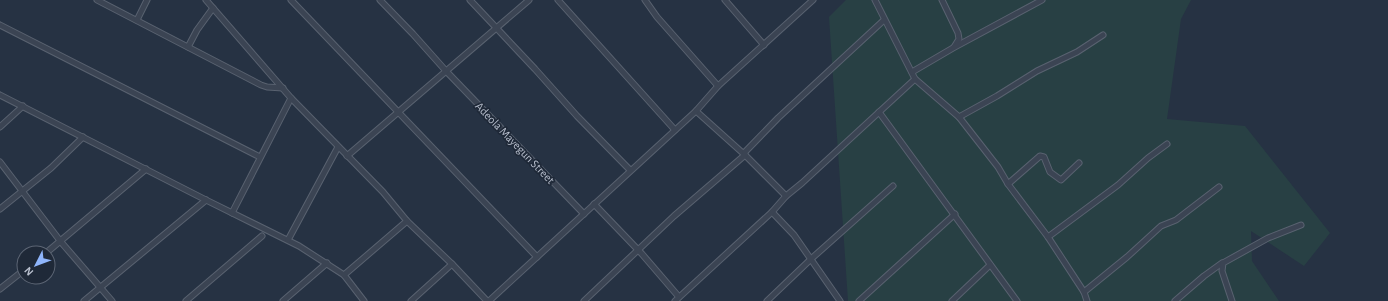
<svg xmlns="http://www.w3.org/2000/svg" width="1388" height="301" font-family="'Alegreya Sans',sans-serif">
	<rect width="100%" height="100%" fill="#263243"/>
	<!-- grass -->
	<polygon fill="#284044" points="846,0 1191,0 1181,19 1167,119 1245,126 1330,233 1304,266 1251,231 1252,261 1279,301 848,301 829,17"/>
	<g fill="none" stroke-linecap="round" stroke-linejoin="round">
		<defs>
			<g id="minor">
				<polyline points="97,0 261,85 267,87 283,88"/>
				<polyline points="206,0 291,98 383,192 407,221 452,264 487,301"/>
				<polyline points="291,0 537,257"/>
				<polyline points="380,0 413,34 446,71 584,214"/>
				<polyline points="470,0 535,69 577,116 630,170"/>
				<polyline points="558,0 675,130"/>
				<polyline points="645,0 657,17 718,86"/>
				<polyline points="725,0 764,45"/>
				<polyline points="875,0 915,79 959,117 998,167 1008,184 1048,237 1084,292 1087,301"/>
				<polyline points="942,0 958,33 959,39 954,47"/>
				<polyline points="137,20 147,0"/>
				<polyline points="0,25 260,157"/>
				<polyline points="188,47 197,30 213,8"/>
				<polyline points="912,72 953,48 1042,0"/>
				<polyline points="0,95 206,200 299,246 344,275 364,301"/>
				<polyline points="696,111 745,155 786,196"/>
				<polyline points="879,112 1017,301"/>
				<polyline points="959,117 997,96 1037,71 1077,52 1103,35"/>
				<polyline points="0,127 23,106"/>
				<polyline points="347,156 529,0"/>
				<polyline points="0,162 61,242 112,301"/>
				<polyline points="1008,184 1040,156 1044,157 1050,172 1061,180 1079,163"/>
				<polyline points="594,204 642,254 679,297"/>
				<polyline points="0,209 51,168 83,137"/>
				<polyline points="772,212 794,235 840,301"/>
				<polyline points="232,213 291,98"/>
				<polyline points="1048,237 1118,185 1148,158 1167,144"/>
				<polyline points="288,240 338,147"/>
				<polyline points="46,253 146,169"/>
				<polyline points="344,275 407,221"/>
				<polyline points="0,289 24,270"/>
				<polyline points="1084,292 1127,257 1161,226 1176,220 1219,187"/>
				<polyline points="84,301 206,200"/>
				<polyline points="186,301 262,236"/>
				<polyline points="283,301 327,263"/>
				<polyline points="411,301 452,264"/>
				<polyline points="489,301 696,111 718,86 813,0"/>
				<polyline points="584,301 674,216 745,155 745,152 778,118 884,20"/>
				<polyline points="675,301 772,212 786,196 802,183 915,79"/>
				<polyline points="767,301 811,259 893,186"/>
				<polyline points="859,301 955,214"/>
				<polyline points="952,301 990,265"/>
				<polyline points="1175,301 1204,276 1222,263"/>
				<polyline points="1232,301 1222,271 1223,263 1268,238 1301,225"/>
			</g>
		</defs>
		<!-- minor casing -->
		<use href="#minor" stroke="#596270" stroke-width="7"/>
		<!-- minor -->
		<use href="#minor" stroke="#3b4453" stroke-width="5"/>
	</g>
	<g text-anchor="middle" stroke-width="3.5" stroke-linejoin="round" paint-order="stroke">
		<!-- street labels -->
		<g font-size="12" fill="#b8bfcd" stroke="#1f2938">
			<text transform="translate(515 143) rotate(46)" y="4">Adeola Mayegun Street</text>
		</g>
	</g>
	<!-- north arrow -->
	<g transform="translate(36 265) rotate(228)"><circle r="19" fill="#1f2938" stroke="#5c6574"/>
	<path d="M0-3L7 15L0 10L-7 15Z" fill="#8fb5fb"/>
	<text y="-6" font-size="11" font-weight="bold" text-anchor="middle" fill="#b8bfcd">N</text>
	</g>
</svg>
